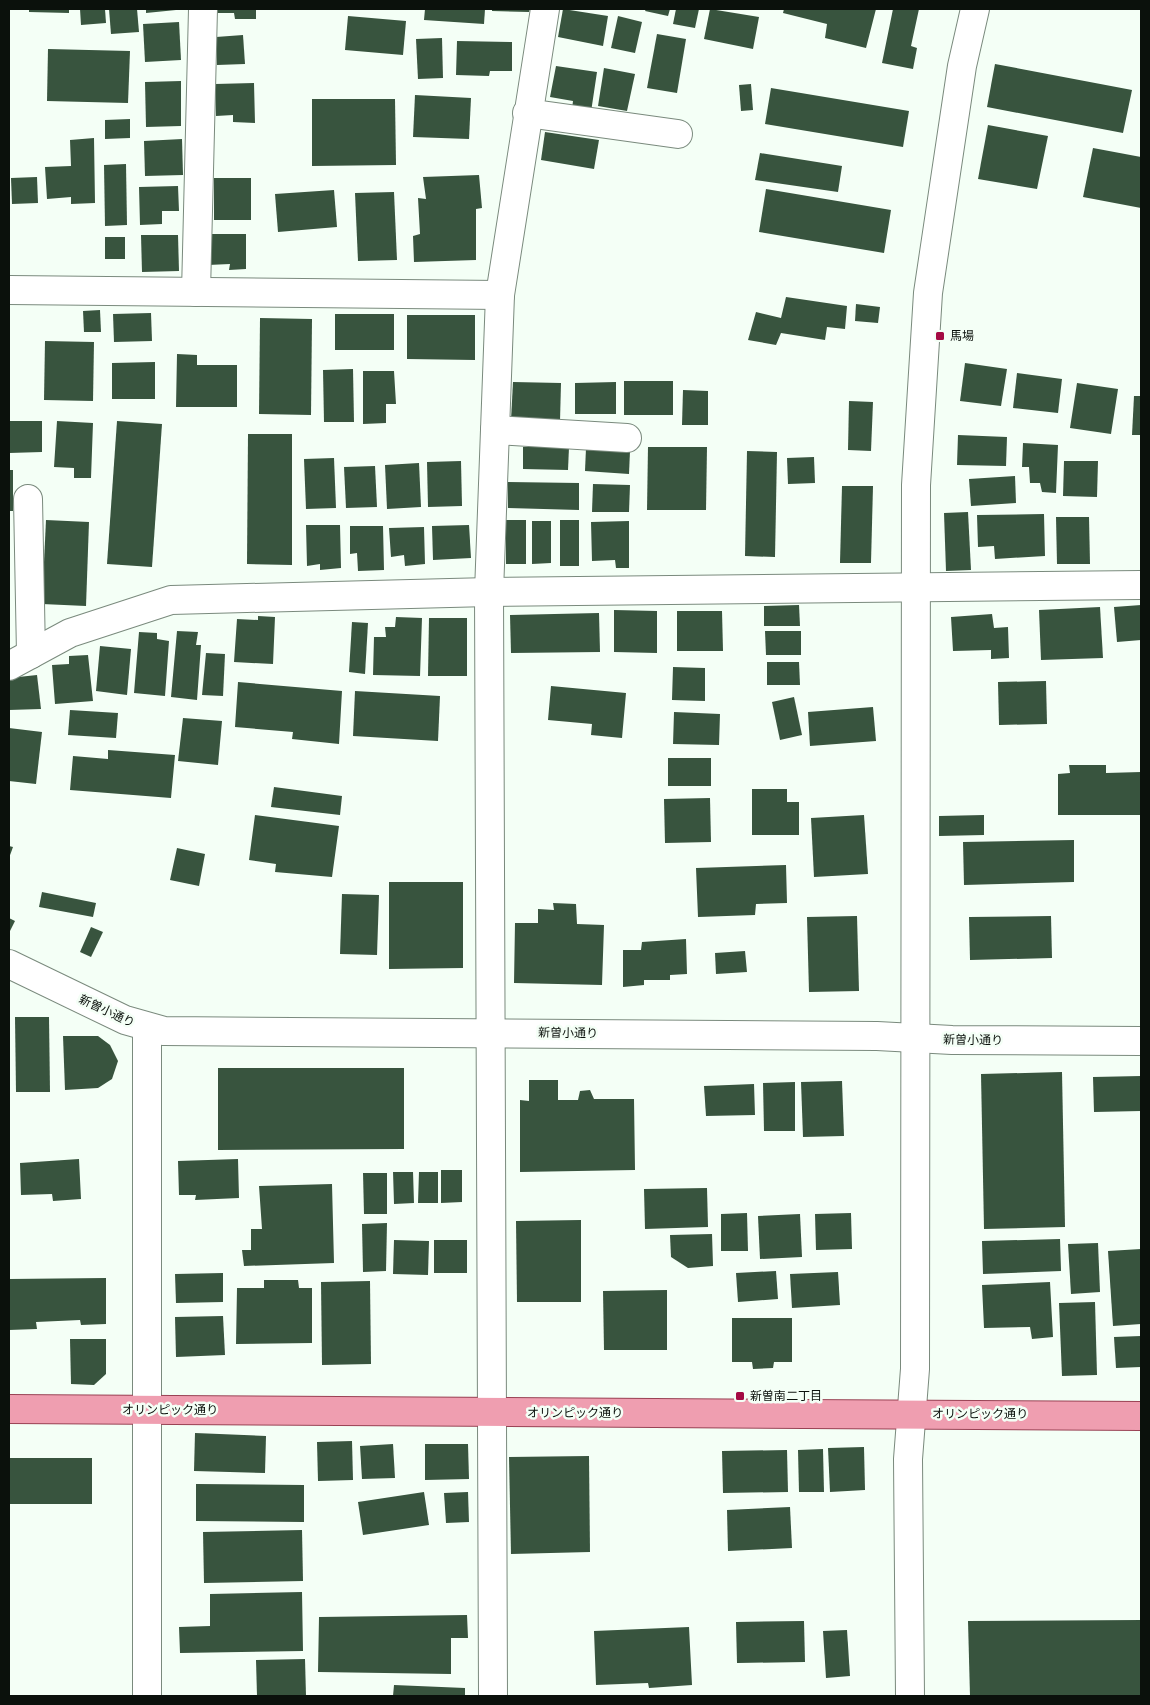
<svg xmlns="http://www.w3.org/2000/svg" width="1150" height="1705" font-family="'Archivo Narrow','Noto Sans JP',sans-serif">
	<rect width="100%" height="100%" fill="#f4fff6"/>
	<!-- building -->
	<g fill="#38543e">
		<polygon points="29,9 69,9 69,13 29,12"/>
		<polygon points="80,9 105,9 106,23 81,25"/>
		<polygon points="109,9 137,9 139,32 111,34"/>
		<polygon points="146,9 176,9 176,10 146,13"/>
		<polygon points="218,9 256,9 256,19 235,19 234,13 217,13"/>
		<polygon points="425,9 485,9 484,24 424,20"/>
		<polygon points="492,9 530,9 529,12 492,11"/>
		<polygon points="563,9 608,16 603,46 558,37"/>
		<polygon points="646,9 670,9 668,16 645,11"/>
		<polygon points="676,9 699,9 695,28 673,24"/>
		<polygon points="710,9 759,17 753,49 704,39"/>
		<polygon points="784,9 876,9 866,48 825,38 827,24 783,13"/>
		<polygon points="893,9 919,9 911,46 917,48 913,69 882,63"/>
		<polygon points="348,16 406,21 403,55 345,50"/>
		<polygon points="618,16 642,22 635,53 611,48"/>
		<polygon points="179,22 181,60 145,62 143,24"/>
		<polygon points="657,34 686,39 677,93 647,88"/>
		<polygon points="243,35 245,64 217,65 216,37"/>
		<polygon points="442,38 443,78 418,79 416,39"/>
		<polygon points="457,41 512,42 512,71 490,71 489,76 456,75"/>
		<polygon points="48,49 130,51 128,103 47,101"/>
		<polygon points="995,64 1132,90 1123,133 987,107"/>
		<polygon points="556,66 597,72 591,112 572,109 573,101 550,97"/>
		<polygon points="604,68 635,74 627,111 598,106"/>
		<polygon points="181,81 181,126 146,127 145,82"/>
		<polygon points="254,83 255,123 233,122 233,115 216,116 215,84"/>
		<polygon points="751,84 753,110 741,111 739,85"/>
		<polygon points="771,88 909,111 903,147 765,124"/>
		<polygon points="415,95 471,98 469,139 413,137"/>
		<polygon points="312,99 395,99 396,165 312,166"/>
		<polygon points="130,119 130,138 105,139 105,120"/>
		<polygon points="988,125 1048,136 1037,189 978,179"/>
		<polygon points="545,132 599,140 594,169 541,160"/>
		<polygon points="94,138 95,203 71,204 71,197 47,199 45,167 71,166 70,140"/>
		<polygon points="182,139 183,175 145,176 144,141"/>
		<polygon points="1093,148 1141,157 1141,208 1083,197"/>
		<polygon points="760,153 842,166 838,192 755,180"/>
		<polygon points="126,164 127,225 105,226 104,165"/>
		<polygon points="479,175 482,208 476,209 476,260 414,262 413,236 420,234 418,198 426,199 423,177"/>
		<polygon points="37,177 38,203 12,204 11,178"/>
		<rect x="214" y="178" width="37" height="42"/>
		<polygon points="178,186 179,211 162,211 162,224 140,225 139,187"/>
		<polygon points="766,189 891,210 884,253 759,232"/>
		<polygon points="334,190 337,227 278,232 275,194"/>
		<polygon points="394,192 397,260 358,261 355,193"/>
		<polygon points="208,234 246,234 246,269 229,270 230,264 208,265"/>
		<polygon points="141,235 178,235 179,271 142,272"/>
		<rect x="105" y="237" width="20" height="22"/>
		<polygon points="786,297 847,306 845,329 827,327 825,340 781,333 776,345 748,340 756,312 781,318"/>
		<polygon points="856,304 880,307 878,323 855,321"/>
		<polygon points="100,310 101,332 84,332 83,311"/>
		<polygon points="151,313 152,341 114,342 113,314"/>
		<rect x="335" y="314" width="59" height="36"/>
		<polygon points="407,315 475,315 475,360 407,359"/>
		<polygon points="260,318 312,319 311,415 259,414"/>
		<polygon points="45,341 94,342 93,401 44,400"/>
		<polygon points="177,354 197,355 197,365 237,365 237,407 176,407"/>
		<polygon points="155,362 155,399 112,399 112,363"/>
		<polygon points="965,363 1007,369 1001,406 960,401"/>
		<polygon points="353,369 354,422 324,422 323,370"/>
		<polygon points="363,371 394,371 396,404 386,404 386,423 363,424"/>
		<polygon points="1017,373 1062,379 1058,413 1013,408"/>
		<rect x="624" y="381" width="49" height="34"/>
		<polygon points="513,382 561,383 560,421 511,420"/>
		<polygon points="616,382 616,414 575,414 575,383"/>
		<polygon points="1077,383 1118,389 1111,434 1070,428"/>
		<polygon points="683,390 708,391 708,425 682,425"/>
		<polygon points="1134,396 1141,396 1141,435 1132,435"/>
		<polygon points="849,401 873,402 871,451 848,450"/>
		<polygon points="9,421 42,421 42,452 9,453"/>
		<polygon points="57,421 93,423 91,478 74,478 74,468 54,467"/>
		<polygon points="117,421 162,424 152,567 107,564"/>
		<polygon points="248,434 292,434 292,565 247,564"/>
		<polygon points="958,435 1007,437 1006,466 957,465"/>
		<polygon points="1023,443 1058,445 1056,493 1042,492 1040,483 1030,483 1029,467 1022,467"/>
		<polygon points="523,447 569,447 568,470 523,469"/>
		<polygon points="648,447 707,447 706,510 647,510"/>
		<polygon points="586,448 630,451 629,474 585,471"/>
		<polygon points="747,451 777,452 775,557 745,556"/>
		<polygon points="814,457 815,483 788,484 787,458"/>
		<polygon points="334,458 336,508 306,509 304,459"/>
		<polygon points="461,461 462,506 428,507 427,462"/>
		<polygon points="1064,461 1098,461 1097,497 1063,496"/>
		<polygon points="419,463 421,507 387,509 385,465"/>
		<polygon points="375,466 377,507 346,508 344,467"/>
		<rect x="9" y="470" width="4" height="41"/>
		<polygon points="1015,476 1016,503 971,506 969,479"/>
		<polygon points="508,482 579,483 579,510 508,508"/>
		<polygon points="593,484 630,485 629,512 592,512"/>
		<polygon points="842,486 873,486 871,563 840,563"/>
		<polygon points="968,512 971,570 946,571 944,513"/>
		<polygon points="1044,514 1045,556 995,559 994,546 978,547 977,515"/>
		<polygon points="1056,517 1089,517 1090,564 1057,564"/>
		<polygon points="46,520 89,522 86,606 42,604"/>
		<rect x="506" y="520" width="20" height="44"/>
		<rect x="560" y="520" width="19" height="46"/>
		<polygon points="532,521 551,521 551,563 532,564"/>
		<polygon points="629,521 629,568 616,568 615,560 592,561 591,522"/>
		<polygon points="306,525 340,525 341,568 320,570 320,564 307,566"/>
		<polygon points="469,525 471,558 433,560 432,526"/>
		<polygon points="350,526 383,526 384,570 358,571 357,553 350,554"/>
		<polygon points="424,527 425,564 405,566 404,555 391,557 389,528"/>
		<polygon points="799,605 800,626 764,626 764,606"/>
		<polygon points="1141,605 1141,640 1117,642 1114,607"/>
		<polygon points="1100,607 1103,658 1041,660 1039,610"/>
		<polygon points="614,610 657,611 657,653 614,652"/>
		<polygon points="677,611 722,611 723,651 677,651"/>
		<polygon points="599,613 600,652 511,653 510,615"/>
		<polygon points="992,614 994,628 1008,627 1009,658 991,659 991,650 953,651 951,617"/>
		<polygon points="258,616 275,617 273,664 234,662 237,619 258,620"/>
		<polygon points="396,617 422,618 420,676 373,675 374,637 386,637 385,627 395,627"/>
		<polygon points="429,618 467,618 467,676 428,676"/>
		<polygon points="352,622 368,623 365,674 349,672"/>
		<polygon points="177,631 198,632 196,645 201,645 197,700 171,697"/>
		<polygon points="765,631 801,631 801,655 766,655"/>
		<polygon points="139,632 157,633 157,639 169,641 165,696 134,693"/>
		<polygon points="100,646 131,649 127,695 96,691"/>
		<polygon points="206,653 225,654 223,696 202,695"/>
		<polygon points="88,655 93,701 55,704 52,665 69,664 69,656"/>
		<polygon points="767,662 799,662 800,685 767,685"/>
		<polygon points="673,667 705,668 705,701 672,700"/>
		<polygon points="37,675 41,709 9,710 9,678"/>
		<polygon points="1046,681 1047,724 999,725 998,682"/>
		<polygon points="238,682 342,691 339,744 292,739 293,732 235,727"/>
		<polygon points="551,686 626,693 622,738 591,735 592,724 548,720"/>
		<polygon points="355,691 440,696 438,741 353,736"/>
		<polygon points="794,697 802,735 780,740 772,702"/>
		<polygon points="873,707 876,741 810,746 808,712"/>
		<polygon points="70,710 118,713 116,738 68,735"/>
		<polygon points="674,712 720,714 719,745 673,744"/>
		<polygon points="183,718 222,721 218,765 178,761"/>
		<polygon points="9,728 42,732 36,784 9,781"/>
		<polygon points="108,750 175,755 171,798 70,790 73,756 108,759"/>
		<rect x="668" y="758" width="43" height="28"/>
		<polygon points="1069,765 1106,765 1106,773 1141,772 1141,815 1058,815 1058,774 1070,773"/>
		<polygon points="274,787 342,796 340,815 271,807"/>
		<polygon points="752,789 787,789 787,802 799,802 799,835 752,835"/>
		<polygon points="710,798 711,842 665,843 664,799"/>
		<polygon points="255,815 339,826 332,877 275,872 276,864 249,860"/>
		<polygon points="864,815 868,874 814,877 811,818"/>
		<polygon points="984,815 984,835 939,836 939,816"/>
		<polygon points="1074,840 1074,882 964,885 963,842"/>
		<polygon points="9,846 13,847 9,858"/>
		<polygon points="177,848 205,854 199,886 170,880"/>
		<polygon points="786,865 787,903 756,904 755,915 698,917 696,868"/>
		<polygon points="389,882 463,882 463,968 389,969"/>
		<polygon points="42,892 96,903 93,917 39,907"/>
		<polygon points="342,894 379,895 377,955 340,954"/>
		<polygon points="553,903 576,904 577,924 604,925 602,985 514,983 515,923 538,923 538,909 554,910"/>
		<polygon points="857,916 859,991 809,992 807,917"/>
		<polygon points="1051,916 1052,958 970,960 969,917"/>
		<polygon points="9,918 15,921 9,933"/>
		<polygon points="91,927 103,932 91,957 80,952"/>
		<polygon points="686,939 687,974 670,975 670,980 644,980 644,985 623,987 623,950 641,950 642,942"/>
		<polygon points="745,951 747,972 716,974 715,953"/>
		<polygon points="15,1017 49,1017 50,1092 16,1092"/>
		<polygon points="63,1036 98,1036 110,1045 118,1061 112,1079 98,1088 65,1090"/>
		<polygon points="218,1068 404,1068 404,1149 218,1150"/>
		<polygon points="1062,1072 1065,1227 984,1229 981,1074"/>
		<polygon points="1141,1076 1141,1111 1094,1112 1093,1077"/>
		<polygon points="529,1080 558,1080 558,1100 578,1100 580,1091 590,1090 594,1099 634,1099 635,1170 520,1172 520,1100 529,1101"/>
		<polygon points="842,1081 844,1136 803,1137 801,1082"/>
		<polygon points="795,1082 795,1131 764,1131 763,1083"/>
		<polygon points="754,1084 755,1115 706,1116 704,1086"/>
		<polygon points="79,1159 81,1199 53,1201 52,1194 21,1195 20,1163"/>
		<polygon points="238,1159 239,1198 195,1200 196,1195 179,1195 178,1161"/>
		<polygon points="441,1170 462,1170 462,1202 441,1203"/>
		<polygon points="393,1172 413,1172 414,1203 394,1204"/>
		<polygon points="419,1172 438,1172 438,1203 418,1203"/>
		<polygon points="363,1173 387,1173 387,1214 364,1214"/>
		<polygon points="332,1184 334,1263 244,1266 242,1250 251,1250 251,1229 262,1229 259,1186"/>
		<polygon points="707,1188 708,1227 645,1229 644,1189"/>
		<polygon points="747,1213 748,1251 721,1251 721,1214"/>
		<polygon points="851,1213 852,1249 816,1250 815,1214"/>
		<polygon points="800,1214 802,1257 760,1259 758,1216"/>
		<polygon points="581,1220 581,1302 517,1302 516,1221"/>
		<polygon points="387,1223 386,1271 363,1272 362,1224"/>
		<polygon points="712,1234 713,1266 688,1268 671,1257 670,1235"/>
		<polygon points="1060,1239 1061,1271 983,1274 982,1241"/>
		<polygon points="394,1240 429,1241 428,1275 393,1274"/>
		<rect x="434" y="1240" width="33" height="33"/>
		<polygon points="1098,1243 1100,1292 1071,1294 1068,1244"/>
		<polygon points="1141,1249 1141,1324 1113,1326 1108,1251"/>
		<polygon points="776,1271 778,1299 738,1302 736,1273"/>
		<polygon points="838,1272 840,1305 792,1308 790,1274"/>
		<polygon points="223,1273 223,1302 176,1303 175,1274"/>
		<polygon points="106,1278 106,1324 81,1325 80,1320 36,1322 37,1329 9,1330 9,1279"/>
		<polygon points="264,1280 298,1280 299,1288 312,1288 312,1343 236,1344 237,1288 264,1288"/>
		<polygon points="370,1281 371,1364 322,1365 321,1282"/>
		<polygon points="1050,1282 1053,1337 1032,1339 1030,1327 984,1328 982,1285"/>
		<polygon points="667,1290 667,1350 604,1350 603,1291"/>
		<polygon points="1095,1302 1097,1375 1062,1376 1059,1303"/>
		<polygon points="223,1316 225,1355 176,1357 175,1317"/>
		<polygon points="732,1318 792,1318 792,1362 774,1362 773,1368 753,1369 752,1362 732,1362"/>
		<polygon points="1141,1336 1141,1367 1116,1368 1114,1337"/>
		<polygon points="70,1339 106,1339 106,1374 94,1385 71,1384"/>
		<polygon points="195,1433 266,1436 265,1473 194,1471"/>
		<polygon points="352,1441 353,1480 318,1481 317,1442"/>
		<polygon points="393,1444 395,1478 362,1479 360,1446"/>
		<polygon points="425,1444 468,1444 469,1479 425,1480"/>
		<polygon points="864,1447 865,1490 830,1492 828,1448"/>
		<polygon points="823,1449 824,1492 799,1492 798,1450"/>
		<polygon points="787,1450 788,1492 723,1493 722,1451"/>
		<polygon points="589,1456 590,1552 511,1554 509,1457"/>
		<rect x="9" y="1458" width="83" height="46"/>
		<polygon points="196,1484 304,1485 304,1522 196,1521"/>
		<polygon points="424,1492 429,1525 363,1535 358,1502"/>
		<polygon points="468,1492 469,1522 446,1523 444,1493"/>
		<polygon points="790,1507 792,1548 728,1551 727,1510"/>
		<polygon points="302,1530 303,1581 204,1583 203,1532"/>
		<polygon points="302,1592 303,1651 180,1653 179,1627 210,1626 210,1594"/>
		<polygon points="467,1615 468,1638 451,1638 451,1674 318,1672 319,1617"/>
		<polygon points="1141,1620 1141,1696 970,1696 968,1621"/>
		<polygon points="804,1621 805,1662 737,1663 736,1622"/>
		<polygon points="689,1627 692,1685 649,1688 648,1683 596,1685 594,1631"/>
		<polygon points="847,1630 850,1676 826,1678 823,1631"/>
		<polygon points="305,1659 306,1696 257,1696 256,1660"/>
		<polygon points="394,1685 465,1688 465,1696 393,1696"/>
	</g>
	<g fill="none" stroke-linecap="round" stroke-linejoin="round">
		<defs>
			<g id="minor">
				<polyline points="527,113 678,134"/>
				<polyline points="9,290 500,295"/>
				<polyline points="196,292 203,9"/>
				<polyline points="495,430 627,438"/>
				<polyline points="28,499 31,654"/>
				<polyline points="9,666 70,633 171,600 489,592 1141,585"/>
				<polyline points="9,964 125,1020 164,1031 877,1036 952,1040 1141,1041"/>
				<polyline points="147,1696 147,1028"/>
				<polyline points="493,1696 489,592 500,295 545,9"/>
				<polyline points="910,1696 908,1459 915,1369 916,485 928,293 962,66 975,9"/>
			</g>
			<polyline id="major" points="9,1409 1141,1416"/>
		</defs>
		<!-- minor casing -->
		<use href="#minor" stroke="#7a8a7d" stroke-width="30"/>
		<!-- major casing -->
		<use href="#major" stroke="#994254" stroke-width="30"/>
		<!-- minor -->
		<use href="#minor" stroke="#fff" stroke-width="28"/>
		<!-- major -->
		<use href="#major" stroke="#ef9eb0" stroke-width="28"/>
	</g>
	<!-- markers -->
	<g fill="#a40a43" stroke="#f4fff6" stroke-width="2">
		<rect x="935" y="331" width="10" height="10" rx="2.5"/>
		<rect x="735" y="1391" width="10" height="10" rx="2.5"/>
	</g>
	<g text-anchor="middle" stroke-width="5" stroke-linejoin="round" paint-order="stroke">
		<!-- poi labels -->
		<g font-size="12" fill="#0b110c" stroke="#f4fff6" text-anchor="start">
			<text x="950" y="340">馬場</text>
			<text x="750" y="1400">新曽南二丁目</text>
		</g>
		<!-- street labels -->
		<g font-size="12" fill="#0b110c" stroke="#f4fff6">
			<text transform="translate(107 1011) rotate(25)" y="4">新曽小通り</text>
			<text transform="translate(568 1033) rotate(1)" y="4">新曽小通り</text>
			<text transform="translate(973 1040) rotate(1)" y="4">新曽小通り</text>
			<text x="170" y="1414">オリンピック通り</text>
			<text x="575" y="1417">オリンピック通り</text>
			<text x="980" y="1418">オリンピック通り</text>
		</g>
	</g>
	<!-- border -->
	<rect width="1150" height="1705" fill="none" stroke="#0b110c" stroke-width="20"/>
</svg>
